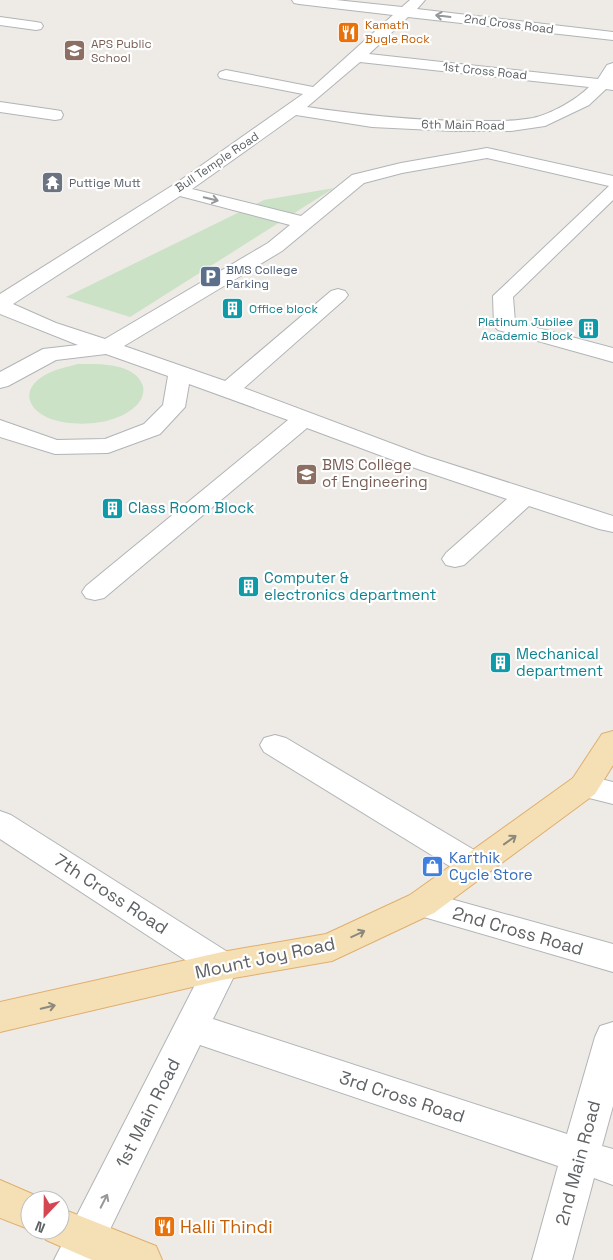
<svg xmlns="http://www.w3.org/2000/svg" width="613" height="1260" font-family="'Space Grotesk',sans-serif">
	<rect width="100%" height="100%" fill="#eeebe6"/>
	<!-- green -->
	<g fill="#cbe2c6">
		<polygon points="334,188 130,317 66,297 264,200"/>
		<path d="M78,364C97,364 135,362 143,386C144,390 143,397 140,401C123,425 77,428 51,419C27,410 20,389 45,375C55,369 67,367 78,364Z"/>
	</g>
	<g fill="none" stroke-linecap="round" stroke-linejoin="round">
		<defs>
			<g id="minor">
				<path d="M292,0H336L402,7L410,0H425L417,9L613,32V40L408,17L369,54L598,79L607,65L613,63V90L606,89L589,105L545,126L511,131H454L372,127L296,115L192,189L301,216L352,175L401,163L487,148L613,176V200L513,297L515,322L613,348V362L498,330L494,326L493,296L609,186L487,158L402,173L364,183L282,251L124,346L225,381L331,291L338,289L345,291L348,295L345,299L244,388L425,456L613,516V532L599,529L529,506L464,565L455,567L446,565L442,559L446,553L507,499L409,466L307,428L104,598L95,600L86,598L82,592L86,586L288,420L189,384L185,407L160,434L108,453L55,454L0,437V420L57,440L105,439L144,424L163,405L168,376L106,354L56,360L8,386L0,388V372L43,349L78,345L0,314V294L178,182L303,94L220,78L218,75L220,72L226,70L313,87L393,15L299,4L294,3ZM360,62L589,87C576,100 551,114 533,118C512,122 492,121 472,121C416,121 362,115 307,107ZM180,196L290,225L268,243L105,339L56,323L13,304Z"/>
				<polygon points="0,17 36,22 41,23 43,26 41,29 36,30 0,25"/>
				<polygon points="0,102 55,110 61,111 63,115 61,119 55,120 0,112"/>
				<polygon points="275,735 286,738 486,857 491,866 486,875 475,878 464,875 264,752 260,745 264,738"/>
				<polygon points="584,775 613,782 613,804 573,794 569,786 573,778"/>
				<polygon points="0,811 11,815 234,956 239,966 213,1019 567,1134 595,1037 600,1026 613,1022 613,1106 602,1146 613,1149 613,1185 594,1178 572,1260 532,1260 558,1166 200,1045 95,1260 54,1260 202,971 0,839"/>
				<polygon points="422,891 613,944 613,972 410,913 405,904 410,895"/>
			</g>
			<g id="major">
				<polygon points="613,731 613,765 595,794 434,913 332,961 222,980 0,1032 0,1002 222,952 326,934 410,895 573,778 602,734"/>
				<polygon points="0,1180 44,1199 30,1200 31,1230 0,1218"/>
				<polygon points="60,1208 156,1246 162,1260 92,1260 46,1240 41,1230 60,1230"/>
			</g>
		</defs>
		<!-- minor casing -->
		<use href="#minor" stroke="#b1b4b7" stroke-width="2"/>
		<!-- major casing -->
		<use href="#major" stroke="#e0ae6e" stroke-width="2"/>
		<!-- minor -->
		<use href="#minor" fill="#fff" fill-rule="evenodd"/>
		<!-- major -->
		<use href="#major" fill="#f5e0b5" fill-rule="evenodd"/>
	</g>
	<!-- one-way arrows -->
	<defs><path id="oneway-shaft" d="M-6 0H5M1.5-3L5.5 0L1.5 3" fill="none" stroke-width="1.6" stroke-linecap="round" stroke-linejoin="round" transform="scale(1.25)"/></defs>
	<g stroke="#96999b">
		<use href="#oneway-shaft" transform="translate(443 16) rotate(-173)"/>
		<use href="#oneway-shaft" transform="translate(211 199) rotate(14)"/>
		<use href="#oneway-shaft" transform="translate(104 1201) rotate(-63)"/>
	</g>
	<g stroke="#8b887d">
		<use href="#oneway-shaft" transform="translate(510 840) rotate(-36)"/>
		<use href="#oneway-shaft" transform="translate(358 934) rotate(-25)"/>
		<use href="#oneway-shaft" transform="translate(48 1007) rotate(-13)"/>
	</g>
	<!-- icons -->
	<defs>
		<symbol id="restaurant-square" viewBox="-11 -11 22 22"><rect x="-9" y="-9" width="18" height="18" rx="4" fill="#e8710a" stroke="#fff"/><path d="M-5-6h1v4h1v-4h1v4h1v-4h1v5L-1.5 .5V6h-2V.5L-5-1ZM5-6V6H3V1.5H1.5Q1.5-4 5-6Z" fill="#fff"/></symbol>
		<symbol id="school-square" viewBox="-11 -11 22 22"><rect x="-9" y="-9" width="18" height="18" rx="4" fill="#8d6e63" stroke="#fff"/><path d="M0-5L7-2L0 1L-7-2ZM-4 1L0 2.5L4 1V4Q0 6-4 4Z" fill="#fff"/></symbol>
		<symbol id="temple-square" viewBox="-11 -11 22 22"><rect x="-9" y="-9" width="18" height="18" rx="4" fill="#6b7280" stroke="#fff"/><path d="M0-6L5-2H3V0L6.5 2.5H4V6H1.5V3h-3V6H-4V2.5H-6.5L-3 0V-2H-5Z" fill="#fff"/></symbol>
		<symbol id="parking-square" viewBox="-11 -11 22 22"><rect x="-9" y="-9" width="18" height="18" rx="4" fill="#5c6f8a" stroke="#fff"/><path d="M-3.5-5.5H1a3.5 3.5 0 0 1 0 7H-1V5.5H-3.5ZM-1-3.4V-.6H.8a1.4 1.4 0 0 0 0-2.8Z" fill="#fff"/></symbol>
		<symbol id="building-square" viewBox="-11 -11 22 22"><rect x="-9" y="-9" width="18" height="18" rx="4" fill="#0f9aa8" stroke="#fff"/><path d="M-4-6H4V6H1V3H-1V6H-4ZM-2.5-4.3h1.7v1.8h-1.7ZM.8-4.3h1.7v1.8H.8ZM-2.5-1h1.7V.8h-1.7ZM.8-1h1.7V.8H.8Z" fill="#fff"/></symbol>
		<symbol id="university-square" viewBox="-11 -11 22 22"><rect x="-9" y="-9" width="18" height="18" rx="4" fill="#8d6e63" stroke="#fff"/><path d="M0-5L7-2L0 1L-7-2ZM-4 1L0 2.5L4 1V4Q0 6-4 4Z" fill="#fff"/></symbol>
		<symbol id="shop-square" viewBox="-11 -11 22 22"><rect x="-9" y="-9" width="18" height="18" rx="4" fill="#3f7fe0" stroke="#fff"/><path d="M-5-2.5h2.3a2.7 3.5 0 0 1 5.4 0H5L5.5 6h-11ZM-1.5-2.5h3a1.5 2.3 0 0 0-3 0Z" fill="#fff"/></symbol>
	</defs>
	<g fill-rule="evenodd">
		<use href="#restaurant-square" x="336" y="20" width="25" height="25"/>
		<use href="#school-square" x="62" y="38" width="25" height="25"/>
		<use href="#temple-square" x="40" y="170" width="25" height="25"/>
		<use href="#parking-square" x="198" y="264" width="25" height="25"/>
		<use href="#building-square" x="220" y="296" width="25" height="25"/>
		<use href="#building-square" x="576" y="316" width="25" height="25"/>
		<use href="#university-square" x="294" y="462" width="25" height="25"/>
		<use href="#building-square" x="100" y="496" width="25" height="25"/>
		<use href="#building-square" x="236" y="574" width="25" height="25"/>
		<use href="#building-square" x="488" y="650" width="25" height="25"/>
		<use href="#shop-square" x="420" y="854" width="25" height="25"/>
		<use href="#restaurant-square" x="152" y="1214" width="25" height="25"/>
	</g>
	<g text-anchor="middle" stroke-width="4.5" stroke-linejoin="round" paint-order="stroke">
		<!-- far-street labels -->
		<g font-size="12" fill="#5e6265" stroke="#fff">
			<text transform="translate(509 24) rotate(7)" y="4">2nd Cross Road</text>
			<text transform="translate(485 71) rotate(6)" y="4">1st Cross Road</text>
			<text transform="translate(463 125) rotate(1)" y="4">6th Main Road</text>
			<text transform="translate(217 162) rotate(-34)" y="4">Bull Temple Road</text>
		</g>
		<!-- far-food labels -->
		<g font-size="12" fill="#c56008" stroke="#fff" text-anchor="start">
			<text x="365" y="29">Kamath<tspan x="365" dy="14">Bugle Rock</tspan></text>
		</g>
		<!-- far-education labels -->
		<g font-size="12" fill="#785e54" stroke="#fff" text-anchor="start">
			<text x="91" y="48">APS Public<tspan x="91" dy="14">School</tspan></text>
		</g>
		<!-- far-worship labels -->
		<g font-size="12" fill="#5b616d" stroke="#fff" text-anchor="start">
			<text x="69" y="187">Puttige Mutt</text>
		</g>
		<!-- far-service labels -->
		<g font-size="12" fill="#4e5e75" stroke="#fff" text-anchor="start">
			<text x="226" y="274">BMS College<tspan x="226" dy="14">Parking</tspan></text>
		</g>
		<!-- far-culture labels -->
		<g font-size="12" fill="#0d838f" stroke="#fff" text-anchor="start">
			<text x="249" y="313">Office block</text>
			<text x="573" y="326" text-anchor="end">Platinum Jubilee<tspan x="573" dy="14">Academic Block</tspan></text>
		</g>
		<!-- education labels -->
		<g font-size="15" fill="#785e54" stroke="#fff" text-anchor="start">
			<text x="322" y="470">BMS College<tspan x="322" dy="17">of Engineering</tspan></text>
		</g>
		<!-- culture labels -->
		<g font-size="15" fill="#0d838f" stroke="#fff" text-anchor="start">
			<text x="128" y="513">Class Room Block</text>
			<text x="264" y="583">Computer &amp;<tspan x="264" dy="17">electronics department</tspan></text>
			<text x="516" y="659">Mechanical<tspan x="516" dy="17">department</tspan></text>
		</g>
		<!-- shop labels -->
		<g font-size="15" fill="#366cbe" stroke="#fff" text-anchor="start">
			<text x="449" y="863">Karthik<tspan x="449" dy="17">Cycle Store</tspan></text>
		</g>
		<!-- near-street labels -->
		<g font-size="18" fill="#5e6265" stroke="#fff">
			<text transform="translate(111 894) rotate(33)" y="6">7th Cross Road</text>
			<text transform="translate(518 931) rotate(16)" y="6">2nd Cross Road</text>
			<text transform="translate(265 958) rotate(-12)" y="6">Mount Joy Road</text>
			<text transform="translate(402 1097) rotate(18)" y="6">3rd Cross Road</text>
			<text transform="translate(148 1113) rotate(-63)" y="6">1st Main Road</text>
			<text transform="translate(578 1163) rotate(-75)" y="6">2nd Main Road</text>
		</g>
		<!-- near-food labels -->
		<g font-size="18" fill="#c56008" stroke="#fff" text-anchor="start">
			<text x="180" y="1233">Halli Thindi</text>
		</g>
	</g>
	<!-- north arrow -->
	<g transform="translate(45 1215) rotate(202)"><circle r="24" fill="#ffffff" stroke="#bfc0c1"/>
	<path d="M0-4L9 19L0 12L-9 19Z" fill="#d44752"/>
	<text y="-8" font-size="14" font-weight="bold" text-anchor="middle" fill="#5e6265">N</text>
	</g>
</svg>
